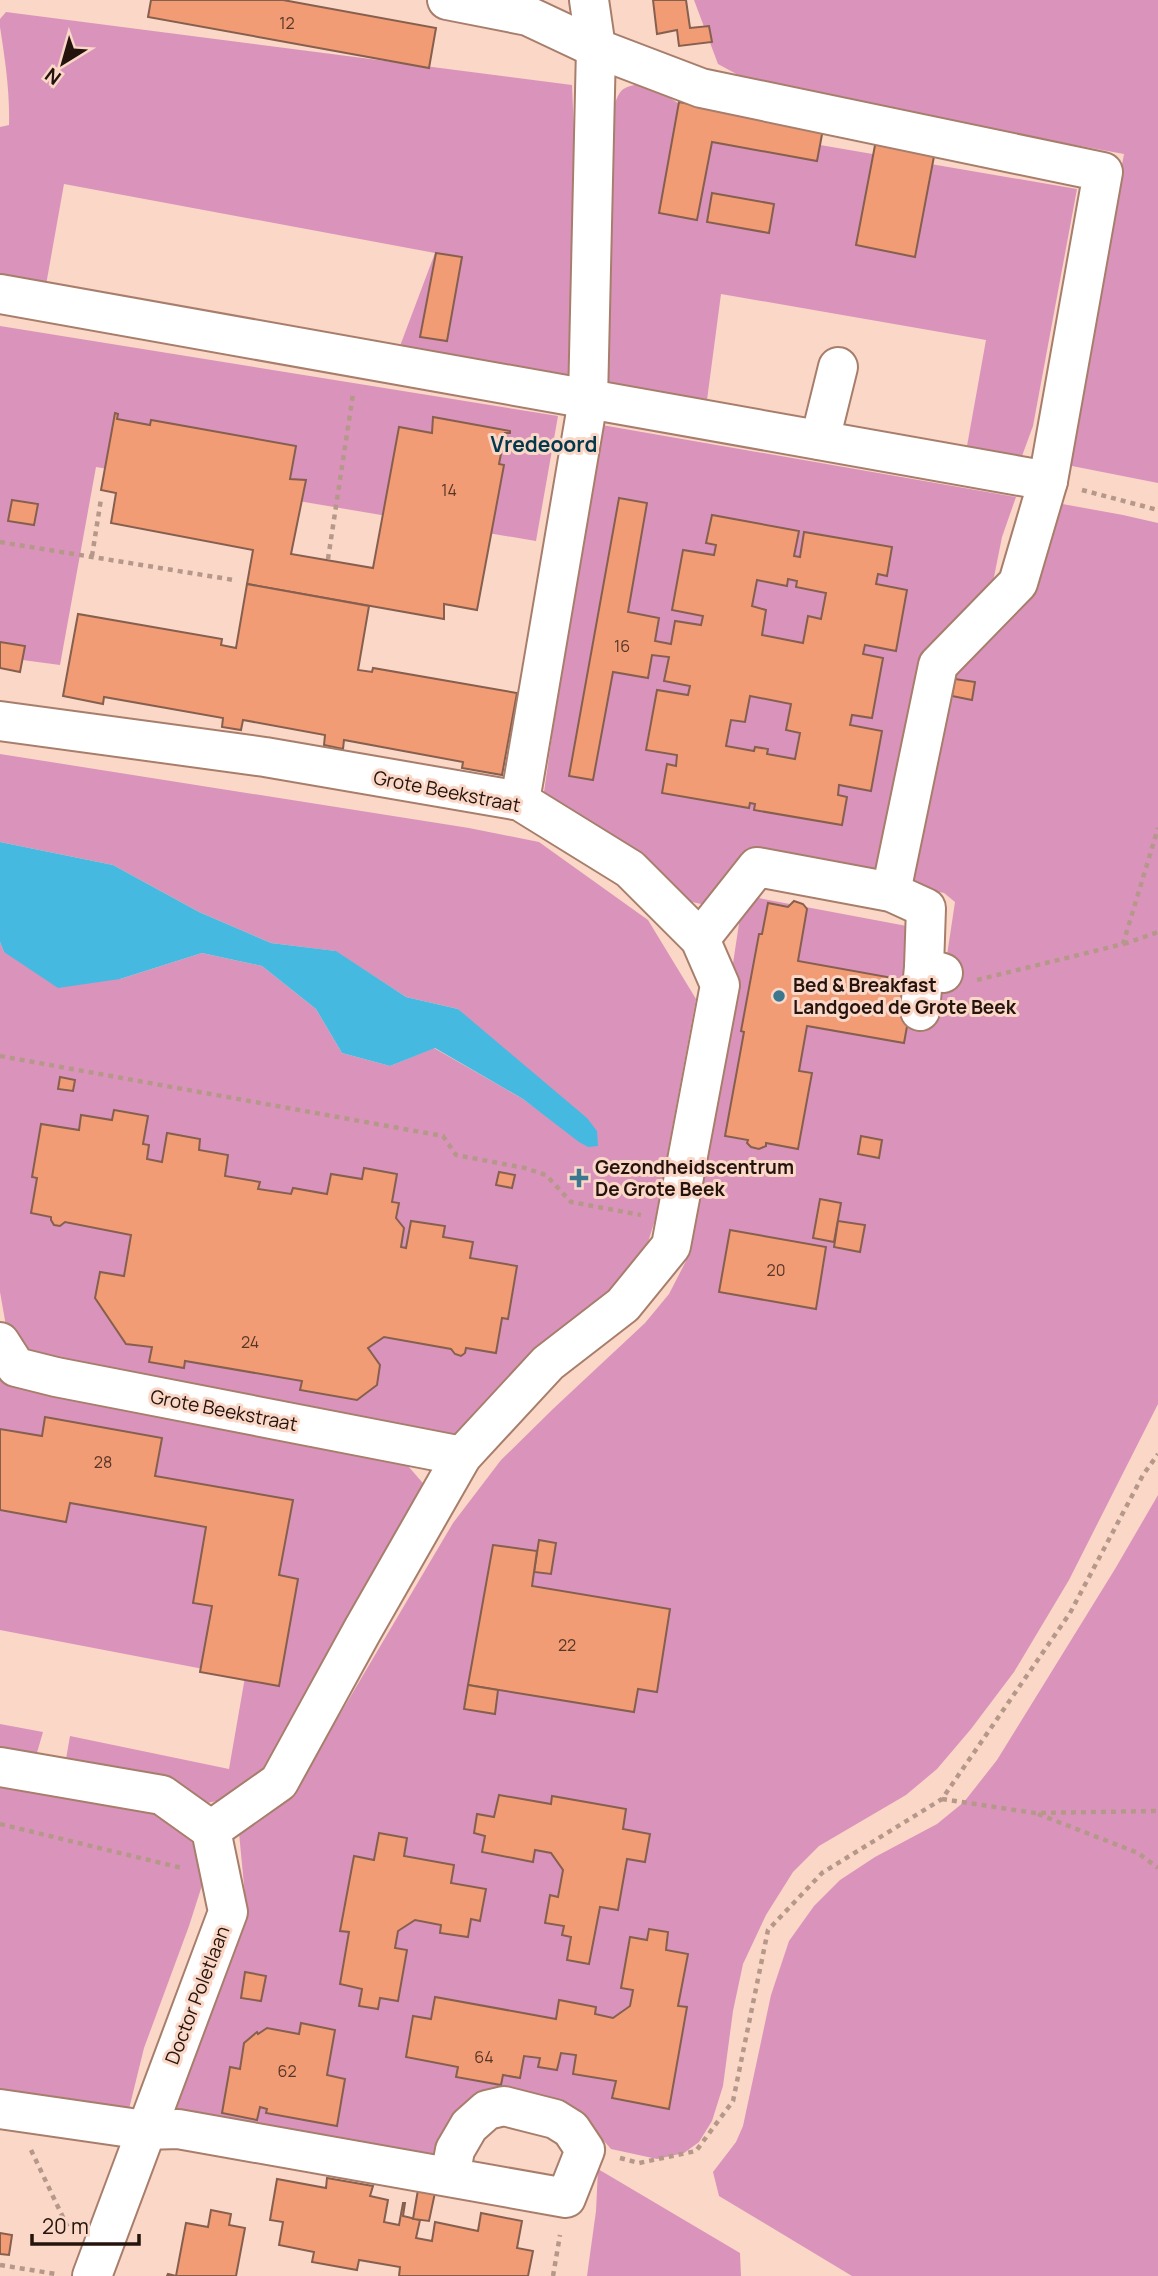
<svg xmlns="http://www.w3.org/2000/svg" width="1158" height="2276" viewBox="0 0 1158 2276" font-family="Manrope,sans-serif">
	<rect width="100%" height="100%" fill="#fbd7c7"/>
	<g fill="#da94bb">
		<polygon points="694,0 1158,0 1158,483 1072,466 1068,450 1124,154 787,92 740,76 718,64"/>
		<path d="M 6,12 L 572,85 L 578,227 L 569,376 L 400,346 L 435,253 L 64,184 L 46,285 L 0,277 L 0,127 L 9,125 C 10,92 5,59 0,27 L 0,19 Z"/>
		<path d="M 646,83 L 705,120 L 744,132 L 1077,189 L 1033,426 L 1022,456 L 967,446 L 986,340 L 721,294 L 707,400 L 608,383 L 613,110 C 620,86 623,87 646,83 Z"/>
		<polygon points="0,326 558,416 536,541 96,467 60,665 0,657"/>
		<polygon points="596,424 1016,497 1002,537 993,582 966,614 885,882 763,858 717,898 701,904 675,898 544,792"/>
		<polygon points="1057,503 1123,515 1158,523 1158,1404 1069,1580 1014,1672 971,1729 937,1769 906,1795 819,1846 793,1872 766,1915 743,1964 733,2011 723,2086 712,2121 699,2142 684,2153 657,2159 611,2149 596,2132 498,2092 434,2158 171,2112 246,1906 239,1833 297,1787 453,1523 501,1460 554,1408 645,1323 669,1294 686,1261 694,1222 740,917 748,896 912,927 897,1012 938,1015 955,902 944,893 911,886 947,681 991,625 1039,584"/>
		<polygon points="0,754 469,828 539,842 648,920 696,999 655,1220 643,1258 620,1289 465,1435 425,1431 24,1353 6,1326 0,1292 0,942 4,952 120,979 202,953 262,966 316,1009 342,1053 390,1066 434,1048 523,1099 588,1147 458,1009 406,997 335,951 271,943 199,912 113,865 0,842"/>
		<polygon points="0,1379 12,1385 402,1459 428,1489 273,1768 237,1797 202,1804 174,1786 66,1759 70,1736 229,1769 245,1677 0,1630"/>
		<polygon points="1158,1495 1158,2276 852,2276 719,2196 713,2172 736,2142 743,2126 771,1995 789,1941 814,1906 840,1880 875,1857 937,1824 964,1802 997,1760 1115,1569"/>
		<polygon points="0,1724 43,1732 36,1756 0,1750"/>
		<polygon points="0,1783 153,1809 191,1838 205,1876 189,1926 144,2048 128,2113 0,2091"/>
		<polygon points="598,2169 740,2253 741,2276 587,2276 596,2211"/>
	</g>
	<polygon fill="#46b9e1" points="0,842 113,865 199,912 271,943 336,951 406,997 458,1009 587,1118 597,1131 598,1146 588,1147 579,1142 523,1099 435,1048 390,1066 342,1053 316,1009 262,966 202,953 120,979 58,988 4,952 0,942"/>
	<g fill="#f29c75" stroke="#865f4e" stroke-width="2" fill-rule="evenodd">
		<polygon points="151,0 283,0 436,28 429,68 148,17"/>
		<polygon points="653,0 686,0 690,28 709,26 712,42 679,46 677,30 657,34"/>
		<polygon points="679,102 823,129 817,161 712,142 697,220 659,213"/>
		<polygon points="876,140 935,151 915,257 856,245"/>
		<polygon points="712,193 774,204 769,233 707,222"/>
		<polygon points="436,253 462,257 447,341 420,337"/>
		<polygon points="115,413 118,414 117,419 150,425 151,420 296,446 290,479 306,480 291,554 373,568 399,427 432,433 433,417 510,431 510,433 505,433 499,464 504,465 477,610 444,604 444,619 247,584 253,550 111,523 116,493 101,490"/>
		<path d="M 619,498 L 647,503 L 628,612 L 659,618 L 655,641 L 671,644 L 675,621 L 701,625 L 703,616 L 672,610 L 683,550 L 714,555 L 716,545 L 706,543 L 712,515 L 799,531 L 794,556 L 800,557 L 804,532 L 892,547 L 887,576 L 878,574 L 876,584 L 907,590 L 896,651 L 865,645 L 863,654 L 883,658 L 872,718 L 852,715 L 850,725 L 882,731 L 871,791 L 839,785 L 838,795 L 847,797 L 842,825 L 754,810 L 755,804 L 750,803 L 749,808 L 662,793 L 667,764 L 676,766 L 677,755 L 646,750 L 657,690 L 688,695 L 690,686 L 664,681 L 669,657 L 652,655 L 648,678 L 613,672 L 593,780 L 569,776 ZM 788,579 L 797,581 L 796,587 L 826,593 L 821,619 L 808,616 L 803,643 L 762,635 L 766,610 L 752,606 L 757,580 L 787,586 ZM 750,696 L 791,704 L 786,730 L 800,733 L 795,759 L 767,754 L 768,749 L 755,747 L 754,751 L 726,746 L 731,720 L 745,722 Z"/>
		<polygon points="12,500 38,504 34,525 8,521"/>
		<polygon points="247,584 369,606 358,670 372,672 373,668 517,693 502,775 462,768 463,762 344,740 343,749 324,745 325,735 243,720 241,730 222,727 223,718 104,697 103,704 63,696 78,614 222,639 221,645 236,648"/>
		<polygon points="0,642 25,646 20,672 0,668"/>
		<polygon points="955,679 975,682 972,700 952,696"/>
		<polygon points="794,901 803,904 807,909 798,961 915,982 904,1043 807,1026 799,1071 812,1073 798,1149 766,1143 766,1146 759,1149 751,1147 747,1143 748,1140 725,1136 744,1032 741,1031 759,934 762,934 768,903 788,907"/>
		<polygon points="60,1077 75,1080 73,1091 58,1089"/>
		<polygon points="114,1110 148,1116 143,1144 149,1145 147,1159 162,1162 167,1133 200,1139 199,1150 228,1155 225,1176 260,1182 258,1189 291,1194 293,1188 327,1194 331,1174 362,1179 364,1168 397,1174 392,1202 399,1203 396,1218 404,1228 401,1247 406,1248 411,1221 445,1226 443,1237 473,1242 470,1258 517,1266 508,1319 502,1318 496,1353 466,1348 465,1353 461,1356 455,1354 451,1349 384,1337 368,1348 380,1365 377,1385 357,1400 300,1390 302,1381 185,1361 184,1368 149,1362 152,1347 126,1344 95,1298 100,1272 124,1276 131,1235 65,1222 60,1226 54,1225 51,1220 51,1217 31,1213 37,1178 32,1177 41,1124 79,1130 81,1115 112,1120"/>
		<polygon points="861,1136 882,1140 879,1158 858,1154"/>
		<polygon points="499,1172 515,1175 512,1188 496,1185"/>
		<polygon points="820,1199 841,1203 834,1242 813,1238"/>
		<polygon points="838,1221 865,1225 860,1252 834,1247"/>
		<polygon points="730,1230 826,1247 816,1309 719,1292"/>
		<polygon points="45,1417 162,1438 155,1476 293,1500 279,1575 298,1579 279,1686 200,1672 212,1606 193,1603 206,1527 70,1503 66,1522 0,1510 0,1429 42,1436"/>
		<polygon points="539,1540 556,1543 551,1574 534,1572"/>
		<polygon points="493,1545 537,1551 532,1586 670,1609 657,1692 638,1689 634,1712 468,1685"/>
		<polygon points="468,1685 498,1690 495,1714 464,1709"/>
		<polygon points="499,1795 551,1804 552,1796 626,1809 623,1829 650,1834 645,1862 627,1859 618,1910 600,1907 589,1964 567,1960 571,1937 562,1935 564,1926 545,1923 550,1895 558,1897 563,1870 551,1853 535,1850 533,1862 482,1852 485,1836 474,1833 477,1814 494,1817"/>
		<polygon points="379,1833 407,1838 404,1856 454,1865 451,1883 486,1889 480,1921 471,1919 468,1937 440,1933 441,1925 415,1920 398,1931 395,1948 407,1950 398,2001 380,1998 378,2009 359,2006 362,1989 340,1984 349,1932 340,1931 354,1856 374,1860"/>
		<polygon points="649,1929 668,1932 666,1950 688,1954 678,2006 687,2007 669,2109 612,2098 616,2081 573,2074 576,2055 561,2053 557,2070 538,2067 540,2058 524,2056 520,2078 503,2075 501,2085 456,2077 458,2067 406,2057 413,2016 431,2019 435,1997 556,2019 559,2000 596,2007 595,2014 613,2018 630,2006 633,1990 621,1988 630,1937 647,1940"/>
		<polygon points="245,1972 266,1976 261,2001 241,1998"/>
		<polygon points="301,2023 335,2030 327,2075 345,2079 337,2126 266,2113 267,2109 260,2107 257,2120 222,2113 230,2067 240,2069 244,2043 257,2032 258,2034 267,2028 299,2034"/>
		<polygon points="327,2178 373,2186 370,2196 388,2200 384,2222 399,2225 403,2203 405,2203 403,2216 420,2220 416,2238 432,2241 435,2222 478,2231 481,2213 522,2221 517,2248 533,2251 528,2276 399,2276 400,2267 359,2260 357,2270 312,2262 314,2252 279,2245 283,2222 270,2220 277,2179 326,2188"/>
		<polygon points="419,2184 436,2188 429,2221 413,2219"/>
		<polygon points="211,2210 231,2214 229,2225 245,2228 236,2276 167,2276 168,2274 176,2276 186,2223 208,2227"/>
		<polygon points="0,2233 12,2235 9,2255 0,2254"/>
	</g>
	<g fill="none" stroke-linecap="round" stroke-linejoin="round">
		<g stroke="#a77e6b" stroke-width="42">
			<g id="minor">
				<polyline points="447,0 528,16 596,48 701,88 1103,172 1048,481 1018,583 938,665 891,892"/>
				<polyline points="0,294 1048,481"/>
				<polyline points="820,440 838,367"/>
				<polyline points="0,721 265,757 520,801 630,869 700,939 720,985 671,1246 623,1305 548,1363 462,1456 362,1631 279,1782 211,1830"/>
				<polyline points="520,801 588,400 596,48 589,0"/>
				<polyline points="700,939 757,867 891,892 926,908 924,967 943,973"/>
				<polyline points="920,1011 924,967"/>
				<polyline points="0,1342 16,1367 56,1377 462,1456"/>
				<polyline points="0,1767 162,1795 211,1830 228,1912 92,2276"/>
				<polyline points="0,2109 145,2130 178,2129 566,2198 585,2150 571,2129 555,2119 504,2106 487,2110 469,2126 455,2150 450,2177"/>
			</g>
		</g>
		<g stroke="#b6988b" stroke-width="4.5" stroke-dasharray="5 5" stroke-linecap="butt">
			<polyline points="1082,490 1158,510"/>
			<polyline points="0,542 234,580"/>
			<polyline points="92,556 101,499"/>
			<polyline points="328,559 353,394"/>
			<polyline points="1124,944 1158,932"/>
			<polyline points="977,980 1123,944 1158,828"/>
			<polyline points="0,1056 443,1136 456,1155 525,1168 546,1175 571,1202 641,1215"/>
			<polyline points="942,1799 1035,1813 1158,1811"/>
			<polyline points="1038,1814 1138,1853 1158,1868"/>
			<polyline points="0,1824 182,1868"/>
			<polyline points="31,2150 69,2230"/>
			<polyline points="620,2158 639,2163 696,2151 733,2101 768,1930 822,1873 942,1799 1070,1613 1143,1475 1158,1454"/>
			<polyline points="0,2265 56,2274"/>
			<polyline points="553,2276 560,2235"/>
		</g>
		<use href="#minor" stroke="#fff" stroke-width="38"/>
	</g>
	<g fill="#3b788f" stroke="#fbd7c7" stroke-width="2.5">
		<circle cx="779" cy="996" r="7"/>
		<path d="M575.5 1167.5h7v7h7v7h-7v7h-7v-7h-7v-7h7z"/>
	</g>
	<g text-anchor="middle" stroke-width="6" stroke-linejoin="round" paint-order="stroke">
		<g font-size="16" fill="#583627">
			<text x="287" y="29">12</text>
			<text x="449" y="496">14</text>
			<text x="622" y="652">16</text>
			<text x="776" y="1276">20</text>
			<text x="250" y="1348">24</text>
			<text x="103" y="1468">28</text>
			<text x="567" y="1651">22</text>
			<text x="484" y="2063">64</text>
			<text x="287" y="2077">62</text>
		</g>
		<g font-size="19" fill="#24140d" stroke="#fbd7c7">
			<text transform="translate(447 791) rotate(11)" y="7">Grote Beekstraat</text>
			<text transform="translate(224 1410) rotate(11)" y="7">Grote Beekstraat</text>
			<text transform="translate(197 1995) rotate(-69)" y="7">Doctor Poletlaan</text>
		</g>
		<g font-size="19" font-weight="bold" fill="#24140d" stroke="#fbd7c7" text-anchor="start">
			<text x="793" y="992">Bed &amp; Breakfast<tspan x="793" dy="22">Landgoed de Grote Beek</tspan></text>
			<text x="595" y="1174">Gezondheidscentrum<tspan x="595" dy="22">De Grote Beek</tspan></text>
		</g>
		<g font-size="21" font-weight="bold" fill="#02394a" stroke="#fbd7c7">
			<text x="544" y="452">Vredeoord</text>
		</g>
	</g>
	<g transform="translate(63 63) rotate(217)" stroke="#fbd7c7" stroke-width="5" paint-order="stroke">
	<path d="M0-5L12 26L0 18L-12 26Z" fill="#24140d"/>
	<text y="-10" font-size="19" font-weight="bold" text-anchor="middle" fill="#24140d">N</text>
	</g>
	<path d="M32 2234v10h107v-10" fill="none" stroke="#24140d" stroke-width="3.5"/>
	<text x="42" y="2234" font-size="21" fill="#24140d" stroke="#fbd7c7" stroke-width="5" paint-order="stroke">20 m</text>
</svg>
